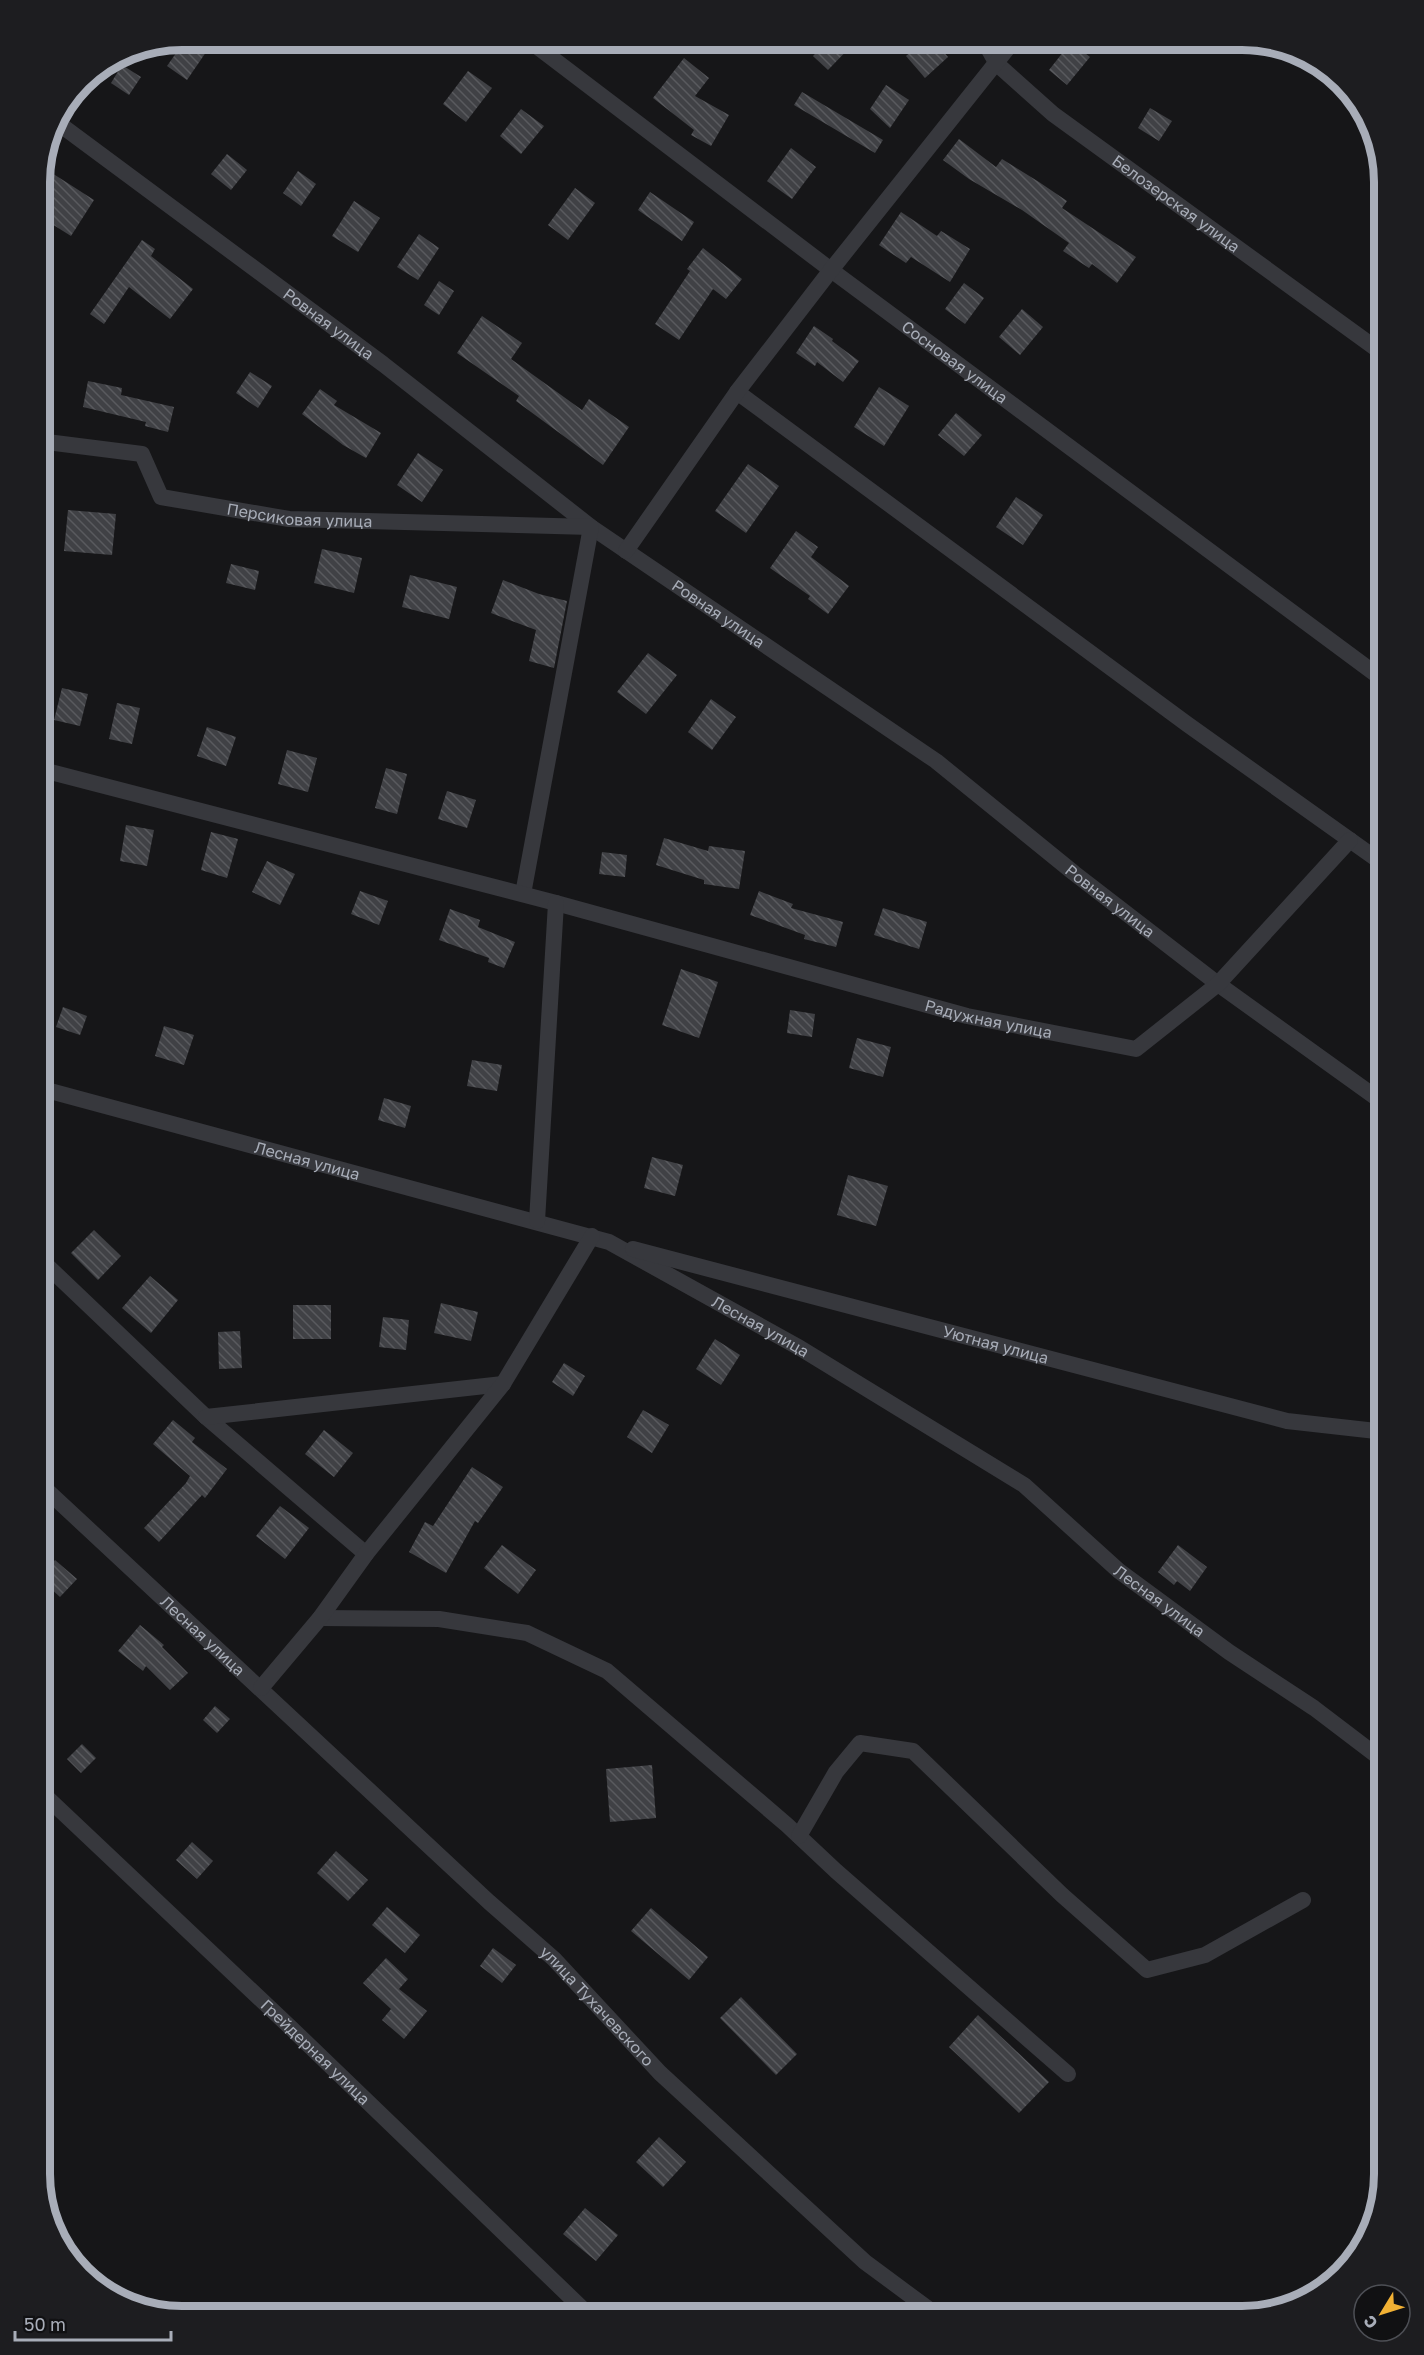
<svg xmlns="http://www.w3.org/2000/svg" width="1424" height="2355" viewBox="0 0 1424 2355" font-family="'Golos Text',sans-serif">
	<defs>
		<pattern id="building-back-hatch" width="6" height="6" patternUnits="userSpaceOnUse" patternTransform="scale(1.5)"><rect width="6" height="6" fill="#404145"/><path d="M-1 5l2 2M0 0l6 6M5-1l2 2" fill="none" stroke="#595a5e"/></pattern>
	</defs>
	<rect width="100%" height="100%" fill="#161618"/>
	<g fill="url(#building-back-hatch)">
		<polygon points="186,39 215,39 187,80 167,66"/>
		<polygon points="829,39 858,39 828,70 813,56"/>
		<polygon points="925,39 932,39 948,57 925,78 906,56"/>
		<polygon points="1071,42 1090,57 1067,85 1049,70"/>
		<polygon points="684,58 709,78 695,96 729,115 711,146 691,135 694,130 653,98"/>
		<polygon points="122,65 141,77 129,95 111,83"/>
		<polygon points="468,71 492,88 466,122 443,104"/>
		<polygon points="886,85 909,100 890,128 870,109"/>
		<polygon points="802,92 883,140 875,153 794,105"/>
		<polygon points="1150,108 1172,121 1159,141 1138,128"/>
		<polygon points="521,109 544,126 521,154 500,136"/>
		<polygon points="959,139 996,167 1002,159 1039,182 1067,201 1062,208 1136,257 1117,283 1092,264 1089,268 1063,251 1069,243 1022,210 969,179 943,160"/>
		<polygon points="791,148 816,167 792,199 767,181"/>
		<polygon points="227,154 247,170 231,190 211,174"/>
		<polygon points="41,166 94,200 71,236 39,216"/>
		<polygon points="298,171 316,184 301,206 283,193"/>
		<polygon points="575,188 595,203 568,240 548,225"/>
		<polygon points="650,192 694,222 682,241 638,210"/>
		<polygon points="354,201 380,218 358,252 332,236"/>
		<polygon points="901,212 937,236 941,231 970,249 950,282 911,257 906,263 879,245"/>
		<polygon points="419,234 439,248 418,280 397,267"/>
		<polygon points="142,240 155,249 151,256 193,289 170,319 129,287 104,324 90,314"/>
		<polygon points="703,248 742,279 726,299 713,289 679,340 655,324 690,271 687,269"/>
		<polygon points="439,281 454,291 439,315 424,305"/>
		<polygon points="964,283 984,298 965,324 945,309"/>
		<polygon points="1022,309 1043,327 1020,355 999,337"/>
		<polygon points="482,316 522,343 511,359 582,410 589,399 629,427 603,465 516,401 519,396 457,353"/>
		<polygon points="814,326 833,339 832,341 859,361 843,382 817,362 815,366 796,353"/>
		<polygon points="250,372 272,386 258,408 236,393"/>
		<polygon points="88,381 122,388 121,395 174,407 168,432 145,426 146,422 83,407"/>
		<polygon points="879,387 909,406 884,446 854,427"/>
		<polygon points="320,389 337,401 334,405 381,433 366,458 343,445 302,414"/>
		<polygon points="956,413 982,435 964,456 938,435"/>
		<polygon points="418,453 443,470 422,502 397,485"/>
		<polygon points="748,464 779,486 746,533 715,511"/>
		<polygon points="1016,497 1043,515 1023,545 996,527"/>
		<polygon points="68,510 116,514 112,555 64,551"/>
		<polygon points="796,531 818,547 811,557 849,586 828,614 808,599 810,596 770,568"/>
		<polygon points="322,549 362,558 354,593 314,583"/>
		<polygon points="231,564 259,571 255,590 226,583"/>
		<polygon points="410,575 457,587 449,619 402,607"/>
		<polygon points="503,580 539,594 567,601 554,668 529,661 536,630 491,613"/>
		<polygon points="648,653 677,675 646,714 617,692"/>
		<polygon points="62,688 88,694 80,726 54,720"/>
		<polygon points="711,699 736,717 712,750 688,732"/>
		<polygon points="117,703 140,708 132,744 109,739"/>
		<polygon points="207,727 236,737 226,766 197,756"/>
		<polygon points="287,750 317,758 308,792 278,784"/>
		<polygon points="386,768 407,774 397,814 375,808"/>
		<polygon points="447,791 476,800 467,828 438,819"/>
		<polygon points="126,825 154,830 147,866 120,861"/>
		<polygon points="211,832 238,839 227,878 201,870"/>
		<polygon points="664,838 708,851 709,846 745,851 739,889 704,884 704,880 656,865"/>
		<polygon points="602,852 627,855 625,877 599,874"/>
		<polygon points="267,861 295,874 280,905 252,892"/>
		<polygon points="360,891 388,901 379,925 351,914"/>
		<polygon points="759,891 793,904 791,908 843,922 836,947 804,939 805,935 750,915"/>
		<polygon points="883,908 927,922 919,949 874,935"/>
		<polygon points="450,909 480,920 478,927 515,942 504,968 488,962 489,958 439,940"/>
		<polygon points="681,969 718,982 699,1038 662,1025"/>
		<polygon points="63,1007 87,1016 80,1035 56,1027"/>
		<polygon points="790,1010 815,1014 812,1037 787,1033"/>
		<polygon points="164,1026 194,1035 184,1065 155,1056"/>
		<polygon points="857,1038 891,1047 883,1077 849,1068"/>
		<polygon points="472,1060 502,1065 497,1091 467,1086"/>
		<polygon points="384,1098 411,1106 405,1128 378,1120"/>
		<polygon points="652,1157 683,1165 675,1196 644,1188"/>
		<polygon points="848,1175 888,1186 876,1226 837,1215"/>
		<polygon points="94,1230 121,1256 98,1280 71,1253"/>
		<polygon points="150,1276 178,1300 151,1333 122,1308"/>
		<polygon points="441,1303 478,1312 471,1341 434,1333"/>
		<rect x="293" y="1305" width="38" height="34"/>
		<polygon points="383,1317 409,1320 406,1350 379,1347"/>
		<polygon points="240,1331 242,1368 219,1369 218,1332"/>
		<polygon points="715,1339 740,1355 721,1385 696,1369"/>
		<polygon points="564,1363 585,1376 573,1396 552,1382"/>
		<polygon points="643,1410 669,1425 652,1453 627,1437"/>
		<polygon points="173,1420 195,1438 192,1442 227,1469 205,1498 202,1495 159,1542 144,1528 186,1483 190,1476 153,1444"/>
		<polygon points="324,1430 353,1453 334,1477 305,1454"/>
		<polygon points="472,1467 503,1487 478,1523 475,1521 446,1573 409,1552 425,1522 433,1526"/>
		<polygon points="280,1506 309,1528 285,1559 256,1536"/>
		<polygon points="502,1545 536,1570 518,1594 484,1568"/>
		<polygon points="1178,1545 1207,1567 1190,1591 1177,1581 1174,1585 1158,1572"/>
		<polygon points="55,1560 77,1579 60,1597 39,1578"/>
		<polygon points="140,1625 164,1645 162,1647 188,1673 170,1690 146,1666 143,1671 118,1651"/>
		<polygon points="215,1706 230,1719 217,1733 203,1720"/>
		<polygon points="82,1744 96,1758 81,1773 67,1759"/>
		<polygon points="652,1765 656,1818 610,1822 606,1769"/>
		<polygon points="192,1842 213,1861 197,1879 176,1860"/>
		<polygon points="336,1851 368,1880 348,1901 317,1873"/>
		<polygon points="387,1907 420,1935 405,1953 372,1925"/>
		<polygon points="651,1908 708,1957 689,1980 631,1931"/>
		<polygon points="493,1948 516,1965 502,1983 480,1966"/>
		<polygon points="386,1958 408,1979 399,1989 427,2011 404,2039 382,2020 391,2009 363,1983"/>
		<polygon points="741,1997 797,2054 776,2075 720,2018"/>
		<polygon points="978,2015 1049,2082 1019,2113 949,2047"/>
		<polygon points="659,2137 686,2162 663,2187 636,2162"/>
		<polygon points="585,2208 618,2235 596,2261 563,2234"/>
	</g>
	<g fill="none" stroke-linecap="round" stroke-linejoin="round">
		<g stroke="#37383d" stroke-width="16">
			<path id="s1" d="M 527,39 L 831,270 L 1385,681"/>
			<path id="s2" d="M 983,39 L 997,64 L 1053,114 L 1385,355"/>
			<path id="s3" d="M 54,120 L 383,364 L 591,527 L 936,761 L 1074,873 L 1218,984 L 1385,1104"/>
			<polyline points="737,392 1187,724 1385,865"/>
			<path id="s4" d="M 39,441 L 142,454 L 161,497 L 289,519 L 591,527 L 523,894"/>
			<polyline points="626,551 737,392 831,270 1015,39"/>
			<path id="s5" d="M 39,769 L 556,903 L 967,1016 L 1136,1049 L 1218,984 L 1350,840"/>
			<path id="s6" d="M 39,1088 L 609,1242 L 800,1348 L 1024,1485 L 1119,1571 L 1229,1652 L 1314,1708 L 1385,1762"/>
			<polyline points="537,1221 556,903"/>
			<path id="s7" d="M 633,1249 L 1287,1421 L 1385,1432"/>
			<polyline points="39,1258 206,1417 366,1554"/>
			<polyline points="206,1417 503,1384"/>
			<path id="s8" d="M 39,1483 L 489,1902 L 554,1959 L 660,2073 L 865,2262 L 938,2316"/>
			<polyline points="320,1618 439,1619 527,1633 607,1671 787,1825 836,1871 1068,2074"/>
			<polyline points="261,1688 320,1618 366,1554 503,1384 592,1236"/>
			<path id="s9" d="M 39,1790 L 290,2027 L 590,2316"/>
			<polyline points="799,1836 836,1772 860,1743 913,1751 1062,1895 1147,1970 1205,1955 1303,1900"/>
		</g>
	</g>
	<g text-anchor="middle" stroke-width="4.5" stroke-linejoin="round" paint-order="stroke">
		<g font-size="16" fill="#a8adb8" stroke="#111113">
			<text dy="6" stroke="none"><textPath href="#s2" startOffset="256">Белозерская улица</textPath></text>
			<text dy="6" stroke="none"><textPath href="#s3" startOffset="342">Ровная улица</textPath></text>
			<text dy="6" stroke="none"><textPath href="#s1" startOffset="536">Сосновая улица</textPath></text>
			<text dy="6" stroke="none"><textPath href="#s4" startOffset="291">Персиковая улица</textPath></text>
			<text dy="6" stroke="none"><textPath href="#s3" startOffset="828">Ровная улица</textPath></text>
			<text dy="6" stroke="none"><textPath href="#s3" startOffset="1314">Ровная улица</textPath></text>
			<text dy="6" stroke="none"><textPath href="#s5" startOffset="982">Радужная улица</textPath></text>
			<text dy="6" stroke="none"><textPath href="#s6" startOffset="278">Лесная улица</textPath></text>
			<text dy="6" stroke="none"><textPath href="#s6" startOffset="764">Лесная улица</textPath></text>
			<text dy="6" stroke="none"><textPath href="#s7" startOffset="375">Уютная улица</textPath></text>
			<text dy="6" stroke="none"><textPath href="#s6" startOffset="1250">Лесная улица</textPath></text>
			<text dy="6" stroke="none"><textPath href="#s8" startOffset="224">Лесная улица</textPath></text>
			<text dy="6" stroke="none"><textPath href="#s8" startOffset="765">улица Тухачевского</textPath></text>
			<text dy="6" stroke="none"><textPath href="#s9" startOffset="381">Грейдерная улица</textPath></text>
		</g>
	</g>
	<path d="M0 0H1424V2355H0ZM182 50H1242A132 132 0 0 1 1374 182V2174A132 132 0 0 1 1242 2306H182A132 132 0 0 1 50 2174V182A132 132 0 0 1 182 50Z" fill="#1d1d20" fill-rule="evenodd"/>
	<path fill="none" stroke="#a8adb8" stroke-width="8" d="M182 50H1242A132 132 0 0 1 1374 182V2174A132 132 0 0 1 1242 2306H182A132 132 0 0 1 50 2174V182A132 132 0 0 1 182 50Z"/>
	<g transform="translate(1382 2313) rotate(232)"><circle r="28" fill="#111113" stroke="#4d4f55" stroke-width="1.5"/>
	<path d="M0-4.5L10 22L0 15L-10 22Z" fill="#f2b134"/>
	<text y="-9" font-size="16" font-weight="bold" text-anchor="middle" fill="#a8adb8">С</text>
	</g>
	<path d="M15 2331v9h156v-9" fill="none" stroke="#a8adb8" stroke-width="3"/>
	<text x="24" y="2331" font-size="18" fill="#a8adb8" stroke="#111113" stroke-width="4.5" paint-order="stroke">50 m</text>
</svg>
